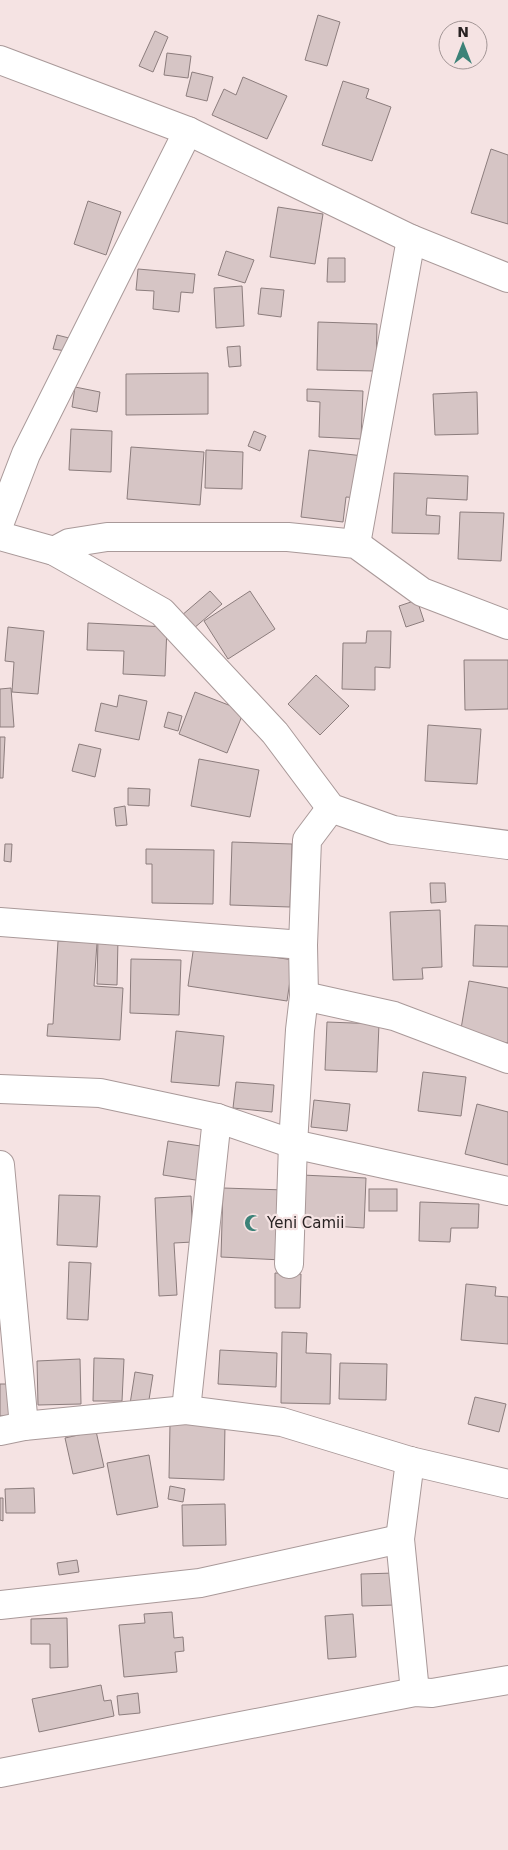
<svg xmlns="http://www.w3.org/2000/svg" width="508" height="1850" viewBox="0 0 508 1850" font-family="'DejaVu Sans',sans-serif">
	<rect width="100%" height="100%" fill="#f5e3e3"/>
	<g fill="#d6c5c5" stroke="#8c7d7d">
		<polygon points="318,15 340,22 327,66 305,60"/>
		<polygon points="155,31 168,37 153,72 139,66"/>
		<polygon points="167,53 191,56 188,78 164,75"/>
		<polygon points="192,72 213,77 207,101 186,96"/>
		<polygon points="243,77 287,96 267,139 212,115 224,89 236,95"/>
		<polygon points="343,81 369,89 366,98 391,107 372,161 322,145"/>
		<polygon points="491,149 508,155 508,224 471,213"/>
		<polygon points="88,201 121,212 106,255 74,244"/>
		<polygon points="278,207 323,214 315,264 270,257"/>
		<polygon points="226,251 254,260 245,283 218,275"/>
		<polygon points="328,258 345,258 345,282 327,282"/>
		<polygon points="138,269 195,274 193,293 181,292 179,312 153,309 154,291 136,290"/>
		<polygon points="242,286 244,326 216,328 214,288"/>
		<polygon points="261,288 284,290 281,317 258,314"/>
		<polygon points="318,322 377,324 376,371 317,370"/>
		<polygon points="57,335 69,338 66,351 53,349"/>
		<polygon points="240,346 241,366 229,367 227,347"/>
		<polygon points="208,373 208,414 126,415 126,374"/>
		<polygon points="75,387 100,392 97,412 72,407"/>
		<polygon points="307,389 363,391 361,439 319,437 320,402 307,401"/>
		<polygon points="477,392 478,434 435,435 433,394"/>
		<polygon points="71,429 112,431 111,472 69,470"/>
		<polygon points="254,431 266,436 260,451 248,446"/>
		<polygon points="131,447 204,452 200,505 127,499"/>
		<polygon points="206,450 243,452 242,489 205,488"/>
		<polygon points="309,450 364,456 359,498 346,497 343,522 301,517"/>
		<polygon points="394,473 468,476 467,500 427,498 426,515 440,516 439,534 392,533"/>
		<polygon points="460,512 504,513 501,561 458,559"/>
		<polygon points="210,591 222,604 193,629 181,616"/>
		<polygon points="250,591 275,629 228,659 204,621"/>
		<polygon points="417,600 424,621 406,627 399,606"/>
		<polygon points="88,623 167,627 165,676 123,674 124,651 87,650"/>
		<polygon points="8,627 44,631 38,694 12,692 14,662 5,661"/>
		<polygon points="367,631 391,631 390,668 375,667 375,690 342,689 343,643 366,643"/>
		<polygon points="464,660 508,660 508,709 465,710"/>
		<polygon points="316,675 349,706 320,735 288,704"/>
		<polygon points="11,688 14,727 0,727 0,689"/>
		<polygon points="195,692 244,711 227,753 179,734"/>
		<polygon points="119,695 147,701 139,740 95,731 101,703 117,707"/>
		<polygon points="168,712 182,716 178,731 164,727"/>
		<polygon points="428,725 481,729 477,784 425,781"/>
		<polygon points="0,737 5,737 3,778 0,778"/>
		<polygon points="79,744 101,749 95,777 72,771"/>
		<polygon points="199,759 259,770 250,817 191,806"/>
		<polygon points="128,788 150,789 149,806 128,805"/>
		<polygon points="125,806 127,825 116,826 114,808"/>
		<polygon points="232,842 292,844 290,907 230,905"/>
		<polygon points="5,844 12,844 11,862 4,861"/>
		<polygon points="146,849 214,850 213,904 152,903 152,864 146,864"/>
		<polygon points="430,883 445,883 446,902 431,903"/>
		<polygon points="440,910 442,967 422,968 423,979 393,980 390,912"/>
		<polygon points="475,925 508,926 508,967 473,966"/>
		<polygon points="98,938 118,939 117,985 97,984"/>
		<polygon points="58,941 97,943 94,986 123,988 120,1040 47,1036 48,1024 53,1024"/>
		<polygon points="194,945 293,960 287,1001 188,986"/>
		<polygon points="131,959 181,960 179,1015 130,1013"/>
		<polygon points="469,981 508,988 508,1043 460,1035"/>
		<polygon points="327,1022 379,1024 377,1072 325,1070"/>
		<polygon points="176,1031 224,1036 219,1086 171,1082"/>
		<polygon points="423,1072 466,1077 461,1116 418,1111"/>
		<polygon points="236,1082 274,1085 272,1112 233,1108"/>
		<polygon points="314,1100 350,1104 347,1131 311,1127"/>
		<polygon points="477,1104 508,1112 508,1165 465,1154"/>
		<polygon points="168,1141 207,1147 202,1181 163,1175"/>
		<polygon points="302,1175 366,1178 364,1228 300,1224"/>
		<polygon points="223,1188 285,1190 282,1260 221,1257"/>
		<rect x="369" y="1189" width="28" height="22"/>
		<polygon points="59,1195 100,1196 97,1247 57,1245"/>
		<polygon points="191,1196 193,1242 174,1243 177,1295 159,1296 155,1198"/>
		<polygon points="420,1202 479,1204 478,1228 451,1228 450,1242 419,1241"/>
		<polygon points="69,1262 91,1263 88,1320 67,1319"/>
		<polygon points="275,1273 301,1274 300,1308 275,1308"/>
		<polygon points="466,1284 496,1287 495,1296 508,1297 508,1344 461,1340"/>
		<polygon points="282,1332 307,1333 306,1353 331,1354 330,1404 281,1403"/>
		<polygon points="220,1350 277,1353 276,1387 218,1384"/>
		<polygon points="94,1358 124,1359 122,1401 93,1401"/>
		<polygon points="80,1359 81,1404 38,1405 37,1361"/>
		<polygon points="340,1363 387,1364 386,1400 339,1399"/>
		<polygon points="135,1372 153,1375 148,1406 130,1404"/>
		<polygon points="0,1384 15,1384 16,1415 0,1416"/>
		<polygon points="475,1397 506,1404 499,1432 468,1424"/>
		<polygon points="170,1424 225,1425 224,1480 169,1478"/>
		<polygon points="96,1431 104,1467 73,1474 65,1438"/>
		<polygon points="149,1455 158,1507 117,1515 107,1463"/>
		<polygon points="170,1486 185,1489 183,1502 168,1499"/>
		<polygon points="34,1488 35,1513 6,1513 5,1489"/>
		<polygon points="0,1498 3,1498 3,1521 0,1520"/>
		<polygon points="225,1504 226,1545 183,1546 182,1505"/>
		<polygon points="77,1560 79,1572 59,1575 57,1563"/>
		<polygon points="394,1573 395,1605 362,1606 361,1574"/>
		<polygon points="172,1612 174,1638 183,1637 184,1651 175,1652 177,1672 124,1677 119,1625 145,1623 144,1614"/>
		<polygon points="353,1614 356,1657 328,1659 325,1616"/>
		<polygon points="67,1618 68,1667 50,1668 50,1644 31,1644 31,1619"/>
		<polygon points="101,1685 104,1701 111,1700 114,1716 39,1732 32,1699"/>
		<polygon points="138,1693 140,1713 119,1715 117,1696"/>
	</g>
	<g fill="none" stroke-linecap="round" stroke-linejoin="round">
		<g stroke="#a99999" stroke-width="30">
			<g id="minor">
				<polyline points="0,60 188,131 411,239 508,278"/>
				<polyline points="0,522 26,454 188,131"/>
				<polyline points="0,536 54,551 162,612 275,733 331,808 393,830 508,845"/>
				<polyline points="356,544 411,239"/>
				<polyline points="54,551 69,543 107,537 288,537 356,544 422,592 508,625"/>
				<polyline points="0,922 303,945"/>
				<polyline points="304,996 394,1016 508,1059"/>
				<polyline points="0,1089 100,1093 217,1118 293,1144 508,1191"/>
				<polyline points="0,1165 24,1426"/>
				<polyline points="289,1264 293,1144 300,1030 304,996 303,945 307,840 331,808"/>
				<polyline points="186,1410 217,1118"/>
				<polyline points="0,1431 24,1426 186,1410 282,1422 410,1461 508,1484"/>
				<polyline points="410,1461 400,1539 415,1692"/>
				<polyline points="0,1605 200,1583 400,1539"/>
				<polyline points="0,1773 415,1692 432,1693 508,1680"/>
			</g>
		</g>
		<use href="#minor" stroke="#fff" stroke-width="28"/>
	</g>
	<defs>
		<g id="mosque-bare" transform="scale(1.35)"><path d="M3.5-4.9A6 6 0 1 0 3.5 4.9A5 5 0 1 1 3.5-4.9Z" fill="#3c8278" stroke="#f5e3e3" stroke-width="2.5" paint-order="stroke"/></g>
	</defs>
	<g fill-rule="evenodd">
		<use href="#mosque-bare" x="253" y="1223"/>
	</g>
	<g text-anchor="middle" stroke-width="4.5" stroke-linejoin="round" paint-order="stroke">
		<g font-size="15" fill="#282222" stroke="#f5e3e3" text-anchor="start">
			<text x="267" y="1228">Yeni Camii</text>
		</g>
	</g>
	<g transform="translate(463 45)"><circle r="24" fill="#f5e3e3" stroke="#a39696"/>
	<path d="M0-4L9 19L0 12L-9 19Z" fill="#3c8278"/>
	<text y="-8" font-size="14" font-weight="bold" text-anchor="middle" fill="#282222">N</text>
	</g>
</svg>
